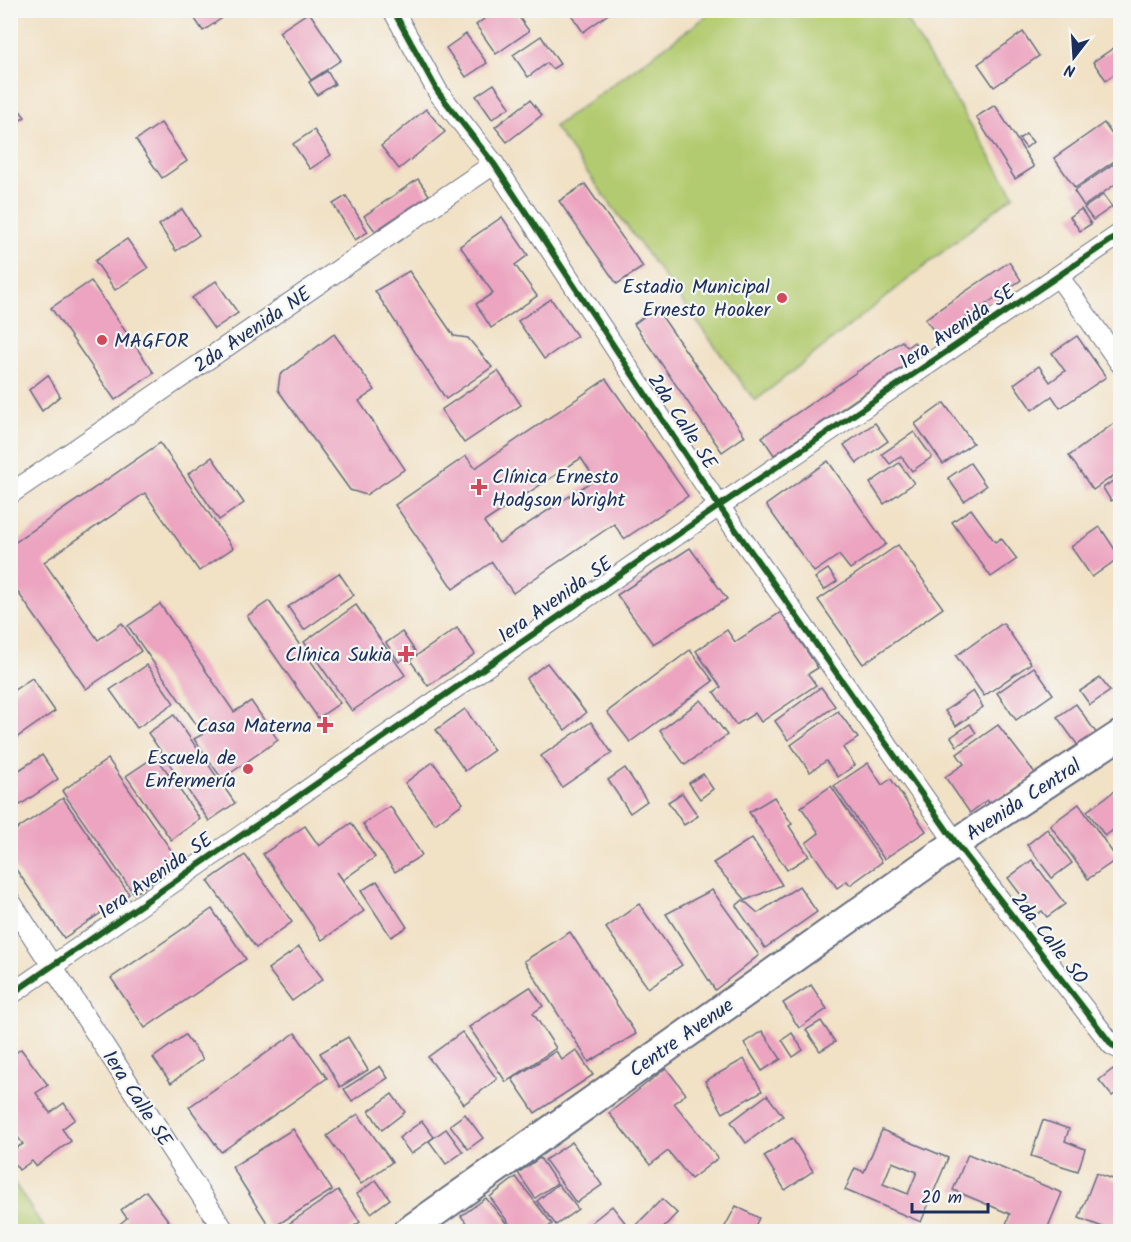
<svg xmlns="http://www.w3.org/2000/svg" width="1131" height="1242" viewBox="0 0 1131 1242" font-family="Kalam,sans-serif">
	<rect width="100%" height="100%" fill="#f6f6f2"/>
	<filter id="ink" filterUnits="userSpaceOnUse"><feTurbulence type="fractalNoise" baseFrequency=".0167" numOctaves="2"/><feDisplacementMap in="SourceGraphic" scale="12" xChannelSelector="R" yChannelSelector="G"/><feConvolveMatrix kernelMatrix="1 2 1 2 8 2 1 2 1" color-interpolation-filters="sRGB"/></filter>
	<filter id="wash" filterUnits="userSpaceOnUse"><feTurbulence type="fractalNoise" baseFrequency=".008" numOctaves="4" result="noise"/><feDisplacementMap in="SourceGraphic" scale="24" xChannelSelector="R" yChannelSelector="G"/><feGaussianBlur stdDeviation="1.35" result="paint"/><feColorMatrix in="noise" values="0 0 0 0 0 0 0 0 0 0 0 0 0 0 0 0 0 1.4 0 .05"/><feComposite in="paint" operator="in"/></filter>
	<g filter="url(#wash)">
		<rect width="100%" height="100%" fill="#f1e1c5"/>
		<g fill="#b3cb70" stroke="#677d67" stroke-width="1.5">
			<polygon points="714,11 901,11 1014,195 755,401 554,127"/>
			<polygon points="10,1178 11,1178 46,1231 11,1231"/>
		</g>
		<g id="blocks">
			<g fill="#eca4c0" fill-rule="evenodd">
				<polygon points="189,10 234,10 203,31"/>
				<polygon points="496,10 514,10 529,31 496,54 476,25"/>
				<polygon points="568,10 614,10 583,32"/>
				<polygon points="309,12 341,60 311,80 279,32"/>
				<polygon points="1023,32 1039,56 994,87 978,64"/>
				<polygon points="466,34 487,63 466,77 446,48"/>
				<polygon points="541,36 560,64 552,69 547,63 528,77 513,55"/>
				<polygon points="1115,47 1120,54 1120,70 1106,80 1093,62"/>
				<polygon points="327,71 335,84 317,95 309,82"/>
				<polygon points="494,84 510,107 492,119 476,96"/>
				<polygon points="10,98 25,117 10,127"/>
				<polygon points="530,100 542,115 507,142 495,127"/>
				<polygon points="995,105 1034,167 1015,179 976,117"/>
				<polygon points="426,109 445,132 399,169 381,146"/>
				<polygon points="161,123 187,161 162,178 136,140"/>
				<polygon points="1104,123 1120,146 1120,157 1075,188 1054,158"/>
				<polygon points="314,130 331,155 310,169 293,144"/>
				<polygon points="1026,134 1033,142 1026,148 1019,139"/>
				<polygon points="1113,164 1120,176 1120,181 1084,206 1074,191"/>
				<polygon points="418,179 429,195 375,231 364,216"/>
				<polygon points="585,184 643,267 617,284 559,201"/>
				<polygon points="1103,195 1112,207 1093,220 1084,208"/>
				<polygon points="346,196 368,232 355,240 333,204"/>
				<polygon points="182,209 199,235 176,251 159,225"/>
				<polygon points="1081,209 1091,224 1080,231 1070,217"/>
				<polygon points="502,217 528,255 515,265 537,296 491,328 476,304 493,293 460,246"/>
				<polygon points="127,239 148,268 115,290 95,261"/>
				<polygon points="1009,262 1021,280 938,337 925,319"/>
				<polygon points="409,271 454,336 468,338 492,367 446,399 375,291"/>
				<polygon points="91,281 154,373 115,400 51,308"/>
				<polygon points="216,281 238,313 214,329 192,298"/>
				<polygon points="551,299 577,336 544,359 518,321"/>
				<polygon points="656,308 745,436 722,452 634,324"/>
				<polygon points="334,334 375,390 359,401 405,469 366,495 350,490 278,390 280,375"/>
				<polygon points="1077,336 1106,377 1060,408 1052,396 1032,410 1014,384 1039,366 1050,382 1065,371 1052,353"/>
				<polygon points="902,341 907,347 914,342 922,354 774,455 762,437"/>
				<polygon points="498,371 521,405 464,443 441,410"/>
				<polygon points="48,375 60,396 42,411 29,390"/>
				<path d="M 606,379 L 688,496 L 624,539 L 614,524 L 513,593 L 492,562 L 453,589 L 395,505 L 466,456 L 475,468 ZM 581,458 L 595,479 L 499,543 L 484,522 Z"/>
				<polygon points="944,403 973,443 943,464 915,424"/>
				<polygon points="1120,419 1120,471 1093,490 1069,456"/>
				<polygon points="875,423 888,441 857,463 844,445"/>
				<polygon points="914,432 932,457 912,471 901,456 890,464 882,454"/>
				<polygon points="160,443 233,548 199,571 145,493 44,562 98,640 122,623 141,651 86,689 10,581 10,546"/>
				<polygon points="212,457 244,503 219,520 188,474"/>
				<polygon points="828,461 886,544 850,569 839,555 814,572 766,505"/>
				<polygon points="899,463 914,483 884,504 870,483"/>
				<polygon points="970,463 986,486 964,501 948,478"/>
				<polygon points="1120,476 1120,494 1111,501 1103,488"/>
				<polygon points="971,509 995,542 1001,538 1017,559 991,577 952,522"/>
				<polygon points="1100,527 1120,557 1092,577 1071,547"/>
				<polygon points="898,545 943,608 863,664 818,600"/>
				<polygon points="690,548 727,599 653,644 617,595"/>
				<polygon points="828,569 837,581 824,590 815,578"/>
				<polygon points="339,573 354,595 304,630 288,607"/>
				<polygon points="269,601 340,703 318,718 247,616"/>
				<polygon points="160,604 234,712 251,701 278,740 222,779 194,739 203,734 128,626"/>
				<polygon points="356,605 405,675 352,711 304,642"/>
				<polygon points="781,612 818,668 808,674 816,685 761,722 755,713 736,725 714,692 721,687 696,651 727,630 735,642"/>
				<polygon points="1003,623 1031,663 984,696 956,656"/>
				<polygon points="457,628 475,654 428,686 410,660"/>
				<polygon points="402,632 415,651 399,662 386,643"/>
				<polygon points="690,650 713,681 630,742 607,712"/>
				<polygon points="547,663 586,713 565,730 526,679"/>
				<polygon points="147,665 174,703 137,728 110,690"/>
				<polygon points="1034,667 1053,694 1016,720 997,693"/>
				<polygon points="32,678 55,711 10,742 10,693"/>
				<polygon points="1100,678 1110,691 1090,705 1080,691"/>
				<polygon points="821,687 835,706 788,740 775,721"/>
				<polygon points="973,691 983,707 956,726 945,711"/>
				<polygon points="701,700 727,735 685,765 660,731"/>
				<polygon points="1076,704 1097,734 1079,747 1057,717"/>
				<polygon points="465,709 494,750 465,771 436,730"/>
				<polygon points="838,711 858,738 843,748 855,765 838,777 826,761 810,772 791,745"/>
				<polygon points="174,715 235,803 209,821 148,733"/>
				<polygon points="591,722 612,753 562,787 541,756"/>
				<polygon points="970,724 976,733 957,746 951,737"/>
				<polygon points="998,725 1035,773 990,804 987,800 970,813 945,777 964,764 957,754"/>
				<polygon points="42,755 58,779 20,805 10,791 10,776"/>
				<polygon points="156,756 200,819 171,840 126,776"/>
				<polygon points="108,759 180,863 134,894 62,791"/>
				<polygon points="433,762 463,803 435,824 405,783"/>
				<polygon points="868,763 882,785 891,779 926,831 884,859 834,786"/>
				<polygon points="625,768 647,801 630,813 608,780"/>
				<polygon points="703,774 713,789 700,799 689,783"/>
				<polygon points="831,786 882,862 850,885 847,881 837,888 806,843 819,833 801,807"/>
				<polygon points="1116,790 1120,797 1120,825 1105,836 1087,811"/>
				<polygon points="682,793 698,816 684,825 668,802"/>
				<polygon points="774,797 792,824 789,826 809,856 787,870 749,812"/>
				<polygon points="63,798 129,894 64,938 10,861 10,834"/>
				<polygon points="1079,804 1117,859 1088,879 1050,825"/>
				<polygon points="390,806 422,855 395,872 363,824"/>
				<polygon points="351,823 375,857 343,880 337,872 364,911 322,940 263,854 305,826 319,846"/>
				<polygon points="1047,829 1072,863 1052,878 1027,845"/>
				<polygon points="752,838 782,885 746,900 713,863"/>
				<polygon points="245,855 292,922 256,948 208,881"/>
				<polygon points="1032,860 1065,904 1047,917 1042,911 1036,915 1008,878"/>
				<polygon points="377,881 407,927 391,937 361,891"/>
				<polygon points="799,886 817,912 765,948 736,906 743,900 758,913"/>
				<polygon points="712,890 759,955 715,990 666,914"/>
				<polygon points="639,904 682,965 648,988 606,928"/>
				<polygon points="212,909 246,959 145,1028 111,978"/>
				<polygon points="10,916 20,931 10,937"/>
				<polygon points="570,932 636,1034 589,1062 524,961"/>
				<polygon points="299,947 323,979 292,1001 268,969"/>
				<polygon points="811,985 827,1009 799,1028 783,1003"/>
				<polygon points="530,987 543,1006 533,1013 556,1048 506,1082 469,1027"/>
				<polygon points="821,1021 835,1042 820,1051 806,1030"/>
				<polygon points="762,1031 781,1059 762,1071 744,1043"/>
				<polygon points="462,1032 497,1079 464,1104 428,1057"/>
				<polygon points="295,1033 327,1078 221,1152 189,1107"/>
				<polygon points="792,1033 803,1050 793,1057 782,1040"/>
				<polygon points="185,1035 203,1059 171,1083 153,1058"/>
				<polygon points="348,1037 368,1070 340,1087 320,1053"/>
				<polygon points="21,1049 48,1085 36,1093 50,1113 64,1103 75,1119 62,1129 71,1141 36,1166 32,1161 19,1170 10,1158 10,1152 23,1144 10,1127 10,1057"/>
				<polygon points="576,1050 593,1075 535,1113 512,1079 556,1051 562,1060"/>
				<polygon points="744,1059 762,1091 723,1113 705,1081"/>
				<polygon points="380,1066 388,1078 352,1101 344,1089"/>
				<polygon points="666,1068 686,1094 674,1103 718,1158 691,1179 668,1151 650,1165 609,1113"/>
				<polygon points="1113,1069 1120,1079 1120,1090 1112,1096 1099,1080"/>
				<polygon points="392,1094 405,1112 382,1130 369,1111"/>
				<polygon points="767,1095 783,1116 746,1143 731,1122"/>
				<polygon points="358,1114 392,1162 361,1184 327,1136"/>
				<polygon points="465,1114 483,1138 468,1149 450,1125"/>
				<polygon points="1043,1120 1069,1129 1065,1141 1085,1149 1078,1171 1031,1156"/>
				<polygon points="422,1121 434,1137 411,1154 399,1138"/>
				<polygon points="293,1129 332,1190 271,1229 232,1167"/>
				<polygon points="446,1129 463,1152 446,1164 429,1141"/>
				<path d="M 882,1130 L 948,1158 L 921,1222 L 845,1190 L 855,1168 L 864,1172 ZM 892,1162 L 917,1172 L 908,1194 L 883,1184 Z"/>
				<polygon points="792,1138 813,1171 785,1190 764,1156"/>
				<polygon points="572,1142 602,1185 576,1203 545,1160"/>
				<polygon points="968,1154 1062,1193 1046,1232 1003,1232 1010,1214 953,1190"/>
				<polygon points="540,1158 557,1183 535,1198 518,1173"/>
				<polygon points="1096,1173 1120,1182 1120,1211 1113,1231 1079,1218"/>
				<polygon points="516,1177 552,1224 542,1232 515,1232 490,1197"/>
				<polygon points="376,1180 390,1199 371,1213 357,1194"/>
				<polygon points="558,1184 578,1209 556,1225 537,1201"/>
				<polygon points="338,1190 360,1222 345,1232 277,1232"/>
				<polygon points="146,1191 177,1232 110,1232 127,1218 121,1210"/>
				<polygon points="486,1198 513,1232 473,1232 461,1216"/>
				<polygon points="662,1199 677,1213 659,1232 634,1232 631,1230 629,1232 592,1232 587,1226 612,1206 631,1230"/>
				<polygon points="736,1206 759,1218 752,1232 722,1232"/>
			</g>
		</g>
	</g>
	<g filter="url(#ink)">
		<use href="#blocks" fill-opacity="0" stroke="#666d82" stroke-width="1.5"/>
		<g fill="none" stroke-linecap="round" stroke-linejoin="round">
			<g stroke="#666d82" stroke-width="22">
				<g id="street">
					<polyline points="393,10 438,92 494,164 719,506 956,843 1112,1045 1120,1049"/>
					<polyline points="1059,277 1120,363"/>
					<polyline points="10,494 494,164"/>
					<polyline points="10,901 225,1232"/>
					<polyline points="10,995 719,506 1120,234"/>
				</g>
			</g>
			<g stroke="#666d82" stroke-width="32">
				<polyline id="secondary" points="407,1232 956,843 1120,735"/>
			</g>
			<use href="#street" stroke="#fff" stroke-width="20"/>
			<use href="#secondary" stroke="#fff" stroke-width="28"/>
			<g stroke="#f6f6f2" stroke-width="10">
				<g id="cycleway">
					<polyline points="393,10 438,92 494,164 719,506 956,843 1112,1045 1120,1049"/>
					<polyline points="10,995 719,506 1120,234"/>
				</g>
			</g>
			<use href="#cycleway" stroke="#1b5e20" stroke-width="6"/>
		</g>
	</g>
	<g fill="#d1495b" stroke="#f6f6f2" stroke-width="2">
		<circle cx="782" cy="298" r="6"/>
		<circle cx="102" cy="340" r="6"/>
		<path d="M476 478h6v6h6v6h-6v6h-6v-6h-6v-6h6z"/>
		<path d="M403 645h6v6h6v6h-6v6h-6v-6h-6v-6h6z"/>
		<path d="M322 716h6v6h6v6h-6v6h-6v-6h-6v-6h6z"/>
		<circle cx="248" cy="769" r="6"/>
	</g>
	<g text-anchor="middle" stroke-width="4.5" stroke-linejoin="round" paint-order="stroke">
		<g font-size="20" fill="#1b2f5e" stroke="#f6f6f2" text-anchor="end">
			<text x="770" y="293">Estadio Municipal<tspan x="770" dy="23">Ernesto Hooker</tspan></text>
			<text x="114" y="347" text-anchor="start">MAGFOR</text>
			<text x="492" y="483" text-anchor="start">Clínica Ernesto<tspan x="492" dy="23">Hodgson Wright</tspan></text>
			<text x="392" y="661">Clínica Sukia</text>
			<text x="312" y="732">Casa Materna</text>
			<text x="236" y="764">Escuela de<tspan x="236" dy="23">Enfermería</tspan></text>
		</g>
		<g font-size="20" fill="#1b2f5e" stroke="#f6f6f2">
			<text transform="translate(957 326) rotate(-34)" y="7">1era Avenida SE</text>
			<text transform="translate(252 329) rotate(-34)" y="7">2da Avenida NE</text>
			<text transform="translate(683 421) rotate(57)" y="7">2da Calle SE</text>
			<text transform="translate(555 599) rotate(-35)" y="7">1era Avenida SE</text>
			<text transform="translate(1023 799) rotate(-33)" y="7">Avenida Central</text>
			<text transform="translate(155 875) rotate(-35)" y="7">1era Avenida SE</text>
			<text transform="translate(1050 938) rotate(52)" y="7">2da Calle SO</text>
			<text transform="translate(681 1037) rotate(-35)" y="7">Centre Avenue</text>
			<text transform="translate(138 1098) rotate(57)" y="7">1era Calle SE</text>
		</g>
	</g>
	<rect width="1131" height="1242" fill="none" stroke="#f6f6f2" stroke-width="36"/>
	<g transform="translate(1074 57) rotate(197)" stroke="#f6f6f2" stroke-width="4.5" paint-order="stroke">
	<path d="M0-4.5L10 22L0 15L-10 22Z" fill="#1b2f5e"/>
	<text y="-9" font-size="16" font-weight="bold" text-anchor="middle" fill="#1b2f5e">N</text>
	</g>
	<path d="M912 1203v9h76v-9" fill="none" stroke="#1b2f5e" stroke-width="3"/>
	<text x="921" y="1203" font-size="18" fill="#1b2f5e" stroke="#f6f6f2" stroke-width="4.5" paint-order="stroke">20 m</text>
</svg>
